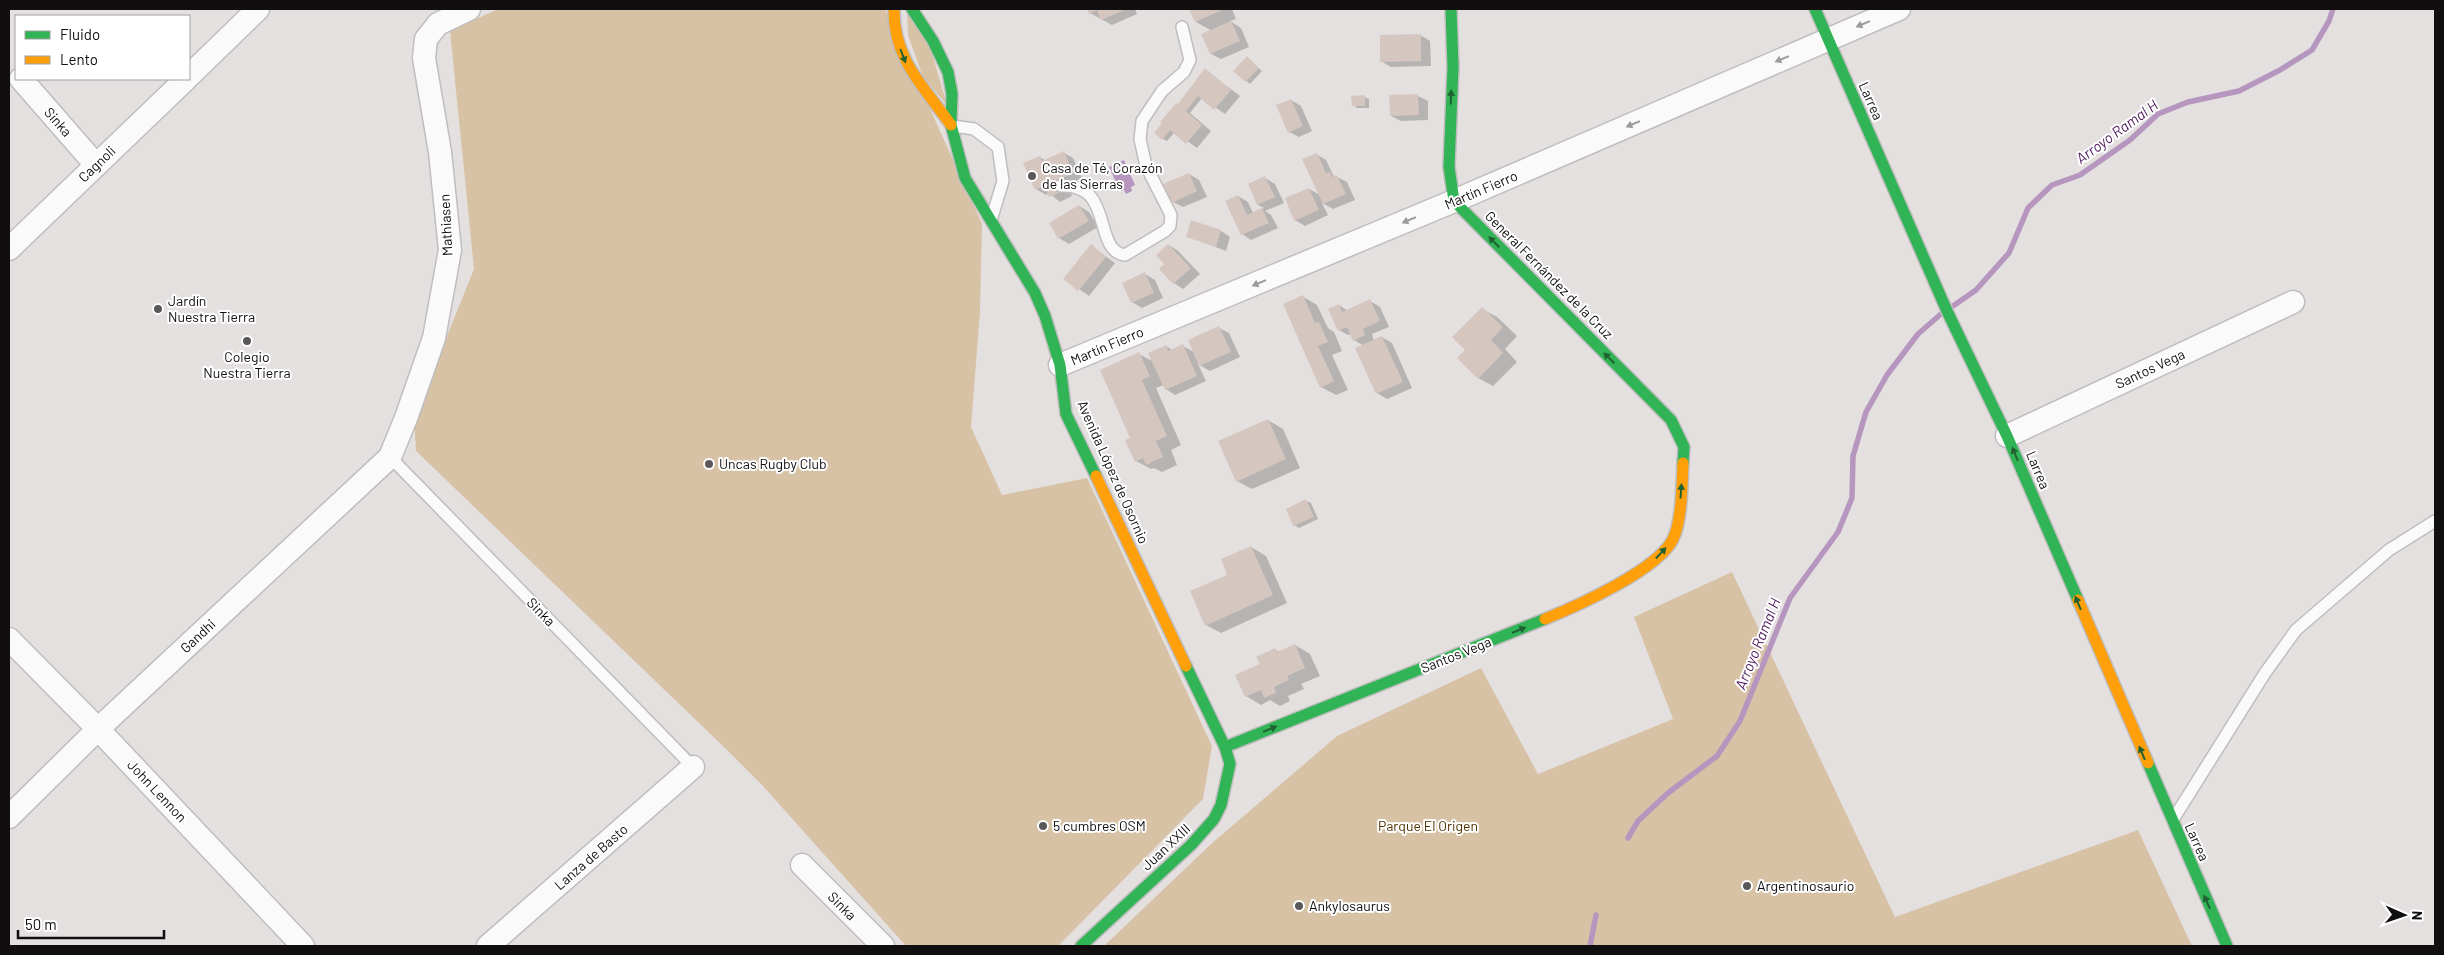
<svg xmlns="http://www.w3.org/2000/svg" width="2444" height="955" viewBox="0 0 2444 955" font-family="Barlow,sans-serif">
	<rect width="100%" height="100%" fill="#e4e0e0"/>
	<g fill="#d8c2a6">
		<polygon points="498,9 885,9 982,224 980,312 971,427 1002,495 1087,478 1212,746 1203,799 1058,946 906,946 761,784 725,748 416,451 414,418 474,269 450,31"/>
		<polygon points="907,13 931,50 947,105 923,77 908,35"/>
		<polygon points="1732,572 1895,917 2138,830 2192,946 1104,946 1211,844 1337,736 1481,668 1538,774 1673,719 1634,617"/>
	</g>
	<polygon fill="#b696be" points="1124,160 1135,185 1131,187 1132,191 1126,194 1124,190 1120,191 1109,167"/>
	<g fill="#0003">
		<polygon points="1088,9 1135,9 1137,14 1112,25 1090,13"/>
		<polygon points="1190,9 1232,9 1236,19 1230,21 1241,28 1249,47 1221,59 1211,54 1203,35 1212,31 1196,22"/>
		<polygon points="1420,35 1430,41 1431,66 1391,67 1381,61"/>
		<polygon points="1247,58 1262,71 1250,84 1235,71"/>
		<polygon points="1205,70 1240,96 1225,114 1202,98 1190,113 1211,131 1197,148 1175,132 1167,141 1163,139 1178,106"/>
		<polygon points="1418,96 1428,101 1428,120 1401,121 1391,116"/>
		<polygon points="1364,97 1369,99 1369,108 1357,108 1353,105"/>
		<polygon points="1291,100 1301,106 1312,131 1299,137 1289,132"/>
		<polygon points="1064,153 1073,158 1082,178 1068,185 1072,196 1060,202 1049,193 1046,195 1036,189 1040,157 1046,161"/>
		<polygon points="1316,154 1326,160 1333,175 1347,182 1355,200 1333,209 1322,203 1328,215 1305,226 1295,220 1309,189 1320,195"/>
		<polygon points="1189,174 1199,180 1207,197 1183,207 1173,202"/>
		<polygon points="1265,178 1275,184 1284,203 1265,211 1271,215 1278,228 1251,240 1242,234 1238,196 1248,202 1253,213 1264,208 1258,205"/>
		<polygon points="1079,206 1089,212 1098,227 1069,244 1059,238"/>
		<polygon points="1221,231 1230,237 1226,251 1187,236"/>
		<polygon points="1169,245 1178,251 1200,274 1183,289 1174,283"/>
		<polygon points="1091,246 1115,263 1089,296 1065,279"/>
		<polygon points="1145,274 1155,280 1163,298 1142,308 1132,302"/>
		<polygon points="1302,296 1317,305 1328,328 1334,332 1342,351 1332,355 1348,390 1336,395 1321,387"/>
		<polygon points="1370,301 1380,307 1389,327 1372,334 1374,341 1382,337 1392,343 1412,388 1387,399 1377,393 1364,346 1354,340 1351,334 1348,335 1339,330 1339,305 1348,311"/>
		<polygon points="1482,309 1497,317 1517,336 1505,349 1517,362 1493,386 1478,378 1467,350"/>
		<polygon points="1219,328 1229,333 1240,357 1210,371 1198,364 1206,381 1175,395 1166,389 1164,385 1156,388 1181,445 1171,450 1177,465 1162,472 1154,468 1151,469 1136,461 1132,439 1139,354 1154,362 1166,346 1172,350 1183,346 1194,352"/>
		<polygon points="1268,420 1283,429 1300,468 1252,489 1237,481"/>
		<polygon points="1306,501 1311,503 1318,519 1299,528 1294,525"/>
		<polygon points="1251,547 1266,556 1287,603 1221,633 1206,625 1229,575"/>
		<polygon points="1295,645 1310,654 1320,676 1301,684 1304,689 1288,696 1290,701 1280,706 1270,700 1261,705 1246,696 1261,665 1275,650 1280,652"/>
	</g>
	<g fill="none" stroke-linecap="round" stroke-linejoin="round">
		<g stroke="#b696be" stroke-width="5.5">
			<polyline points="1953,306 1976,290 2009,253 2028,208 2052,185 2080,175 2130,140 2158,114 2188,102 2239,91 2280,70 2312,50 2329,21 2333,9"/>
			<polyline points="1628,838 1638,821 1668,793 1717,756 1740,721 1790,598 1838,532 1852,498 1853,456 1866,412 1887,375 1918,334 1941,314"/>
			<polyline points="1590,946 1596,915"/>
		</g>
	</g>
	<g fill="#d6c6c0">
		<polygon points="1087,9 1127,9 1101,20 1097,10 1089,14"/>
		<polygon points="1189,9 1221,9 1222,10 1195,22"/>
		<polygon points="1231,21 1240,41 1210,54 1201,34"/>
		<polygon points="1421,34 1421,61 1380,62 1380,35"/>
		<polygon points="1247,56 1259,68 1245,82 1233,71"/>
		<polygon points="1205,68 1231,90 1214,110 1198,96 1186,111 1202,125 1186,144 1170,130 1162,140 1154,133 1162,123 1160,122 1176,103 1178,104"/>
		<polygon points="1418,94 1419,115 1390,116 1389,95"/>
		<polygon points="1365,95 1365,106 1352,106 1351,96"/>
		<polygon points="1291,99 1303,126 1288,133 1276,105"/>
		<polygon points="1064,151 1073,173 1058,180 1063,191 1049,197 1044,186 1035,190 1023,163 1040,156 1042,161"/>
		<polygon points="1317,153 1326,173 1330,172 1332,177 1337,175 1346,194 1323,204 1302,159"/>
		<polygon points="1189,173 1197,191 1172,203 1163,184"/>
		<polygon points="1265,176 1275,197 1257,205 1248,184"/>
		<polygon points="1309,188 1319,210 1294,221 1285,198"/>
		<polygon points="1238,195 1247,215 1262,208 1269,223 1241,235 1225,201"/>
		<polygon points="1079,205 1089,221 1058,239 1049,223"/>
		<polygon points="1191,220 1221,230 1216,247 1186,237"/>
		<polygon points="1091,244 1106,257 1078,291 1063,279"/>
		<polygon points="1168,244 1191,268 1173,284 1159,269 1164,264 1156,255"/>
		<polygon points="1145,272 1154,293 1131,303 1122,283"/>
		<polygon points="1303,295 1315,323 1319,322 1328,342 1318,346 1334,381 1320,388 1283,304"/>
		<polygon points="1370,299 1380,321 1363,329 1365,335 1353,341 1347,327 1338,331 1328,309 1339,304 1342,312"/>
		<polygon points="1482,307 1503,327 1491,340 1503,353 1478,379 1457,358 1465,350 1452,337"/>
		<polygon points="1219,326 1231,352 1199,366 1188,340"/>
		<polygon points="1382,336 1403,382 1376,394 1355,348"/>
		<polygon points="1183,344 1197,376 1165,390 1148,353 1166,345 1168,351"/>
		<polygon points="1139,352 1150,376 1142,380 1167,436 1156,441 1163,457 1146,465 1143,458 1135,462 1125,440 1130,438 1100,370"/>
		<polygon points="1268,419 1286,459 1236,482 1218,441"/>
		<polygon points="1306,499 1314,517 1293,526 1286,509"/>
		<polygon points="1251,546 1273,595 1205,626 1190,591 1227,575 1221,559"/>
		<polygon points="1295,644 1305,668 1287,676 1289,680 1274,687 1276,693 1264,698 1261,690 1245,697 1235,675 1260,664 1256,657 1275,648 1277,652"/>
	</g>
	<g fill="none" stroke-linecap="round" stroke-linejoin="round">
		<g stroke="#bfbdbd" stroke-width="14">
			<g id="lane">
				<polyline points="953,126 974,129 998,147 1003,181 992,217"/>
				<path d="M 1061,186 C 1115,183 1092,251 1125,255 L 1165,231 L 1170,226 L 1171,215 L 1146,166 L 1140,139 L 1142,121 L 1162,91 L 1184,72 L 1190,60 L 1182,27"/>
				<polyline points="390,457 693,767"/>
				<polyline points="2174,818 2265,673 2296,630 2389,550 2435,521"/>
			</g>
		</g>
		<g stroke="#bfbdbd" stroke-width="25">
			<g id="street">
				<polyline points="189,76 258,9"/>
				<polyline points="21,79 96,165"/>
				<polyline points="9,249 186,79"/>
				<polyline points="1060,365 1454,201 1899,9"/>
				<polyline points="2007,436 2293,302"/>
				<polyline points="9,639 98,729 303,946"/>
				<polyline points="9,817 98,729 390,457 406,418 434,338 450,250 440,152 424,58 426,39 438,24 469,9"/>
				<polyline points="802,865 883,946"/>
				<polyline points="488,946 693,767"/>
			</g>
		</g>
		<g stroke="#bfbdbd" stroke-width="14">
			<g id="fast">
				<polyline points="912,9 933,41 948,72 952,94 951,125 965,178 1035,293 1045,316 1060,365 1066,414 1096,476"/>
				<polyline points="1451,9 1453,67 1449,167 1454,201 1671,420 1684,447 1683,463"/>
				<polyline points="1815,9 1947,311 2007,436 2078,600"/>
				<polyline points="1225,747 1545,619"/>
				<polyline points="2148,763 2227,946"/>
				<polyline points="1081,946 1191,845 1214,819 1221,805 1230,764 1225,747 1186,666"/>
			</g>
		</g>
		<g stroke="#bfbdbd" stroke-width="14">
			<g id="slow">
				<path d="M 894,9 C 893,59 924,87 951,125"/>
				<polyline points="1096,476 1186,666"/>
				<polyline points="2078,600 2148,763"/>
				<path d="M 1545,619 C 1577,606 1658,570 1673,539 C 1682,521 1682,483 1683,463"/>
			</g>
		</g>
		<use href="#lane" stroke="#fbfafa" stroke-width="11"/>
		<use href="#street" stroke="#fbfafa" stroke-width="22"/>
		<use href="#fast" stroke="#30b455" stroke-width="11"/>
		<use href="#slow" stroke="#ff9f0a" stroke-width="11"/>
	</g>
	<defs><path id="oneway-solid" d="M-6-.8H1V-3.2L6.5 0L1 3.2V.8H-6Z" transform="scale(1.25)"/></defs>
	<g fill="#9d9c9c">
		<use href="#oneway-solid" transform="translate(1863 24) rotate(157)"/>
		<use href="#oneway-solid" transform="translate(1782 59) rotate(157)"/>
		<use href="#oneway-solid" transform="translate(1633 124) rotate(157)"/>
		<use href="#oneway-solid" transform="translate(1409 220) rotate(157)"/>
		<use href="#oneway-solid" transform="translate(1259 283) rotate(157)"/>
	</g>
	<g fill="#206132">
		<use href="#oneway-solid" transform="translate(903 56) rotate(69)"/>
		<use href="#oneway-solid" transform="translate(1451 97) rotate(-88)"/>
		<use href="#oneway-solid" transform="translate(1494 242) rotate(-135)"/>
		<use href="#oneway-solid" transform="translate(1609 358) rotate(-135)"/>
		<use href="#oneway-solid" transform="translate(2015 454) rotate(-113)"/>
		<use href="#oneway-solid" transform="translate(1681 491) rotate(-86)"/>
		<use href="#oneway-solid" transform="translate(1661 553) rotate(-47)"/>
		<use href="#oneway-solid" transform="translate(2078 603) rotate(-113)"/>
		<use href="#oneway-solid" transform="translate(1519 630) rotate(-22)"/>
		<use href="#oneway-solid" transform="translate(1270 729) rotate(-22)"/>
		<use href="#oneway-solid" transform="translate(2142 753) rotate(-113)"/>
		<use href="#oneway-solid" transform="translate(2207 902) rotate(-114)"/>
	</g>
	<g fill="#5a5858" stroke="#fff" stroke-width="2">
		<circle cx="1032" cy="176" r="5"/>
		<circle cx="158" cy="309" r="5"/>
		<circle cx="247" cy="341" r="5"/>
		<circle cx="709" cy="464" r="5"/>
		<circle cx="1043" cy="826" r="5"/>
		<circle cx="1747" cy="886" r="5"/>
		<circle cx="1299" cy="906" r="5"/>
	</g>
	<g text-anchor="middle" stroke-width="4" stroke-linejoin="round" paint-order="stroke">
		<g font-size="14" fill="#100e0e" stroke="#fff">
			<text transform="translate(1871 101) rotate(66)" y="5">Larrea</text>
			<text transform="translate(58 122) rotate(49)" y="5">Sinka</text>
			<text transform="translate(97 164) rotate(-44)" y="5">Cagnoli</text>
			<text transform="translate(1481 190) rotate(-23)" y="5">Martín Fierro</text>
			<text transform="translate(446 225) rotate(-93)" y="5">Mathiasen</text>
			<text transform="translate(1549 275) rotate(45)" y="5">General Fernández de la Cruz</text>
			<text transform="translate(1107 346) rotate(-23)" y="5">Martín Fierro</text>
			<text transform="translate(2150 369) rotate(-25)" y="5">Santos Vega</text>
			<text transform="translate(2038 470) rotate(67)" y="5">Larrea</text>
			<text transform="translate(1113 472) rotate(66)" y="5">Avenida López de Osornio</text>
			<text transform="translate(541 612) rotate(46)" y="5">Sinka</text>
			<text transform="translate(198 636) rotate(-43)" y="5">Gandhi</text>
			<text transform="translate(1456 655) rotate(-22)" y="5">Santos Vega</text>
			<text transform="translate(157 791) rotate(47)" y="5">John Lennon</text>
			<text transform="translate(2197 842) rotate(66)" y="5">Larrea</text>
			<text transform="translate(1166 847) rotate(-43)" y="5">Juan XXIII</text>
			<text transform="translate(591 857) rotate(-41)" y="5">Lanza de Basto</text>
			<text transform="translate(842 906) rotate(45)" y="5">Sinka</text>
		</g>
		<g font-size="14" fill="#100e0e" stroke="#fff" text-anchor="start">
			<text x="1042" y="173">Casa de Té, Corazón<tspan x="1042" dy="16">de las Sierras</tspan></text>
			<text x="168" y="306">Jardín<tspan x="168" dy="16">Nuestra Tierra</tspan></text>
			<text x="247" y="362" text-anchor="middle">Colegio<tspan x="247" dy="16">Nuestra Tierra</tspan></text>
			<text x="719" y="469">Uncas Rugby Club</text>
			<text x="1053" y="831">5 cumbres OSM</text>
			<text x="1757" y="891">Argentinosaurio</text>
			<text x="1309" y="911">Ankylosaurus</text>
		</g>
		<g font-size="14" fill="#513300" stroke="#fff">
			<text x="1428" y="831">Parque El Origen</text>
		</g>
		<g font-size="15" font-style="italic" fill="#4e185e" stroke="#fff">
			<text transform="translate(2117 132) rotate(-36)" y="5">Arroyo Ramal H</text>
			<text transform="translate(1758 644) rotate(-68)" y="5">Arroyo Ramal H</text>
		</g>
	</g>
	<rect width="2444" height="955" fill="none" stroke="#100e0e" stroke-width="20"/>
	<rect x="15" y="15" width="175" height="65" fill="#ffffff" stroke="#9f9f9f"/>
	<rect x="25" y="31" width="25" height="8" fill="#30b455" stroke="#9f9f9f"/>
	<text x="60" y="40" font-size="15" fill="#100e0e">Fluido</text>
	<rect x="25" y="56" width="25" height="8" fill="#ff9f0a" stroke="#9f9f9f"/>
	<text x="60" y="65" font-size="15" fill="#100e0e">Lento</text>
	<g transform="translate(2404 915) rotate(92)" stroke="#ffffff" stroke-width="4" paint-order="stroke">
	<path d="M0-4L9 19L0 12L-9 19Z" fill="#100e0e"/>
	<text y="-8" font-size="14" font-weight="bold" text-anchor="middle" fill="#100e0e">N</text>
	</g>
	<path d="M18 930v8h146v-8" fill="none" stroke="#100e0e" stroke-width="2.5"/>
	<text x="25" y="930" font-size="15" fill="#100e0e" stroke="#ffffff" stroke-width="4" paint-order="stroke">50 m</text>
</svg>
